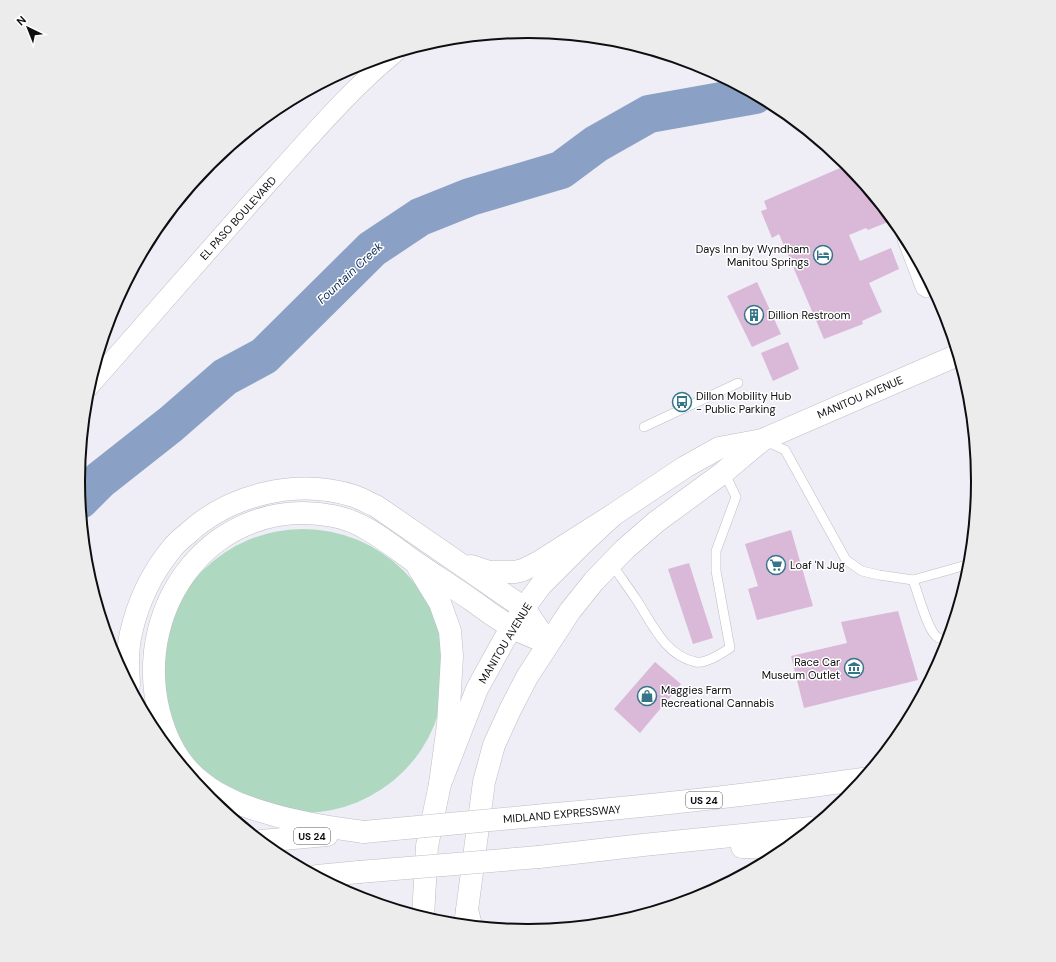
<svg xmlns="http://www.w3.org/2000/svg" width="1056" height="962" viewBox="0 0 1056 962" font-family="'DM Sans',sans-serif">
	<rect width="100%" height="100%" fill="#efedf6"/>
	<circle fill="#aed9c0" cx="303" cy="671" r="142"/>
	<g fill="none" stroke-linecap="round" stroke-linejoin="round">
		<polyline stroke="#8aa1c5" stroke-width="38" points="80,500 100,480 171,424 225,377 264,356 372,249 420,217 470,197 561,170 596,144 649,114 755,95"/>
	</g>
	<g fill="#dab8d7">
		<polygon points="846,163 893,220 868,230 866,228 849,235 860,261 891,248 899,269 869,283 882,312 862,321 863,324 824,339 779,234 772,238 761,211 767,209 764,201 840,168 839,166"/>
		<polygon points="757,282 781,334 752,347 727,296"/>
		<polygon points="788,342 799,369 773,381 761,353"/>
		<polygon points="791,530 813,606 757,620 748,589 758,586 745,544"/>
		<polygon points="689,563 713,638 693,644 668,569"/>
		<polygon points="898,611 918,680 804,708 791,656 847,643 841,622"/>
		<polygon points="655,662 681,684 640,733 614,709"/>
	</g>
	<g fill="none" stroke-linecap="round" stroke-linejoin="round">
		<g stroke="#bfbdc5" stroke-width="10">
			<g id="lane">
				<polyline points="904,235 902,240 921,290 926,293 933,290"/>
				<polyline points="644,427 738,383"/>
				<polyline points="765,441 785,450 846,560 862,571 879,575 913,580 970,564"/>
				<path d="M 611,563 C 619,575 628,587 636,599 C 652,623 665,656 696,662 C 706,664 722,653 730,648 L 716,571 L 716,551 L 736,497 L 724,472"/>
				<path d="M 913,580 C 918,593 927,628 936,636 C 939,639 944,640 948,638"/>
			</g>
		</g>
		<g stroke="#bfbdc5" stroke-width="20">
			<path id="street" d="M 88,388 C 150,318 211,247 274,177 C 313,134 350,90 395,53"/>
		</g>
		<g stroke="#bfbdc5" stroke-width="23">
			<g id="secondary">
				<polyline points="423,917 427,846 440,784 477,689 504,640 524,608 541,585 582,544 613,515 685,467 719,448 762,440 958,355"/>
				<polyline points="465,925 484,782 494,745 510,710 527,677 570,611 594,581 625,549 656,522 724,472 761,441"/>
			</g>
		</g>
		<g stroke="#bfbdc5" stroke-width="23">
			<g id="highway">
				<polyline points="471,566 489,572 515,572 523,570 539,562 613,515"/>
				<polyline points="418,567 440,603 450,631 452,656 448,725 440,784"/>
				<path d="M 129,685 C 128,668 127,650 131,633 C 138,602 153,571 173,547 C 177,542 182,538 187,534 C 230,494 297,478 354,496 C 362,499 369,503 376,506 L 524,608 L 548,643"/>
				<path d="M 545,815 C 651,806 757,794 863,779"/>
				<path d="M 364,832 C 320,826 282,820 240,804 C 227,798 214,793 204,784 C 180,767 166,740 159,712 C 132,603 216,494 333,516 C 365,522 389,544 415,562 C 434,575 454,588 473,601 C 485,610 498,619 511,627 C 522,633 536,638 548,643"/>
				<polyline points="261,841 327,835"/>
				<polyline points="742,847 773,848 789,846"/>
				<polyline points="539,857 643,845 811,828"/>
				<polyline points="317,876 359,872"/>
				<polyline points="467,910 471,925"/>
			</g>
		</g>
		<use href="#lane" stroke="#fff" stroke-width="9"/>
		<use href="#street" stroke="#fff" stroke-width="19"/>
		<use href="#secondary" stroke="#fff" stroke-width="22"/>
		<use href="#highway" stroke="#fff" stroke-width="22"/>
		<g stroke="#bfbdc5" stroke-width="23" stroke-linecap="butt">
			<g id="highway-bridge">
				<polyline points="364,832 545,815"/>
				<polyline points="359,872 539,857"/>
			</g>
		</g>
		<use href="#highway-bridge" stroke="#fff" stroke-width="22"/>
	</g>
	<defs>
		<g id="hotel-ring" transform="scale(1)"><circle r="9.5" fill="#fff" stroke="#357589" stroke-width="1.5"/><path d="M-6-4.5h1.5V1H6V5H4.5V3h-9V5H-6ZM-4 0a1.8 1.8 0 1 1 3.6 0ZM.5 0V-2.5h3Q6-2.5 6 0Z" fill="#357589"/></g>
		<g id="building-ring" transform="scale(1)"><circle r="9.5" fill="#fff" stroke="#357589" stroke-width="1.5"/><path d="M-4-6H4V6H1V3H-1V6H-4ZM-2.5-4.3h1.7v1.8h-1.7ZM.8-4.3h1.7v1.8H.8ZM-2.5-1h1.7V.8h-1.7ZM.8-1h1.7V.8H.8Z" fill="#357589"/></g>
		<g id="bus-ring" transform="scale(1)"><circle r="9.5" fill="#fff" stroke="#357589" stroke-width="1.5"/><path d="M-5-6H5V4H4V6H2V4H-2V6H-4V4H-5ZM-3.5-4V0h7V-4ZM-3.5 1.2v1.5H-2V1.2ZM2 1.2v1.5H3.5V1.2Z" fill="#357589"/></g>
		<g id="supermarket-ring" transform="scale(1)"><circle r="9.5" fill="#fff" stroke="#357589" stroke-width="1.5"/><path d="M-6-5.5h2.5l.6 2H6L4.5 2H-2.5L-4.4-4H-6ZM-1.5 3.2a1.3 1.3 0 1 0 .1 0ZM3 3.2a1.3 1.3 0 1 0 .1 0Z" fill="#357589"/></g>
		<g id="museum-ring" transform="scale(1)"><circle r="9.5" fill="#fff" stroke="#357589" stroke-width="1.5"/><path d="M0-6L6-3V-2H-6V-3ZM-5-1h2V3h-2ZM-1-1h2V3h-2ZM3-1h2V3H3ZM-6 4H6V6H-6Z" fill="#357589"/></g>
		<g id="shop-ring" transform="scale(1)"><circle r="9.5" fill="#fff" stroke="#357589" stroke-width="1.5"/><path d="M-5-2.5h2.3a2.7 3.5 0 0 1 5.4 0H5L5.5 6h-11ZM-1.5-2.5h3a1.5 2.3 0 0 0-3 0Z" fill="#357589"/></g>
	</defs>
	<g fill-rule="evenodd">
		<use href="#hotel-ring" x="823" y="255"/>
		<use href="#building-ring" x="754" y="315"/>
		<use href="#bus-ring" x="682" y="402"/>
		<use href="#supermarket-ring" x="776" y="565"/>
		<use href="#museum-ring" x="854" y="668"/>
		<use href="#shop-ring" x="647" y="696"/>
	</g>
	<g text-anchor="middle" stroke-width="3" stroke-linejoin="round" paint-order="stroke">
		<g fill="#fff" stroke="#565658" stroke-width="1">
			<rect x="686" y="792" width="36" height="16" rx="3"/>
			<rect x="294" y="828" width="36" height="16" rx="3"/>
		</g>
		<g font-size="10" font-weight="bold" fill="#0e0d10">
			<text x="704" y="804">US 24</text>
			<text x="312" y="840">US 24</text>
		</g>
		<g font-size="11" fill="#0e0d10" stroke="#fff">
			<text transform="translate(238 218) rotate(-48)" y="4">EL PASO BOULEVARD</text>
			<text transform="translate(860 397) rotate(-23)" y="4">MANITOU AVENUE</text>
			<text transform="translate(505 643) rotate(-59)" y="4">MANITOU AVENUE</text>
			<text transform="translate(562 814) rotate(-5)" y="4">MIDLAND EXPRESSWAY</text>
		</g>
		<g font-size="11" fill="#0e0d10" stroke="#fff" text-anchor="start">
			<text x="809" y="253" text-anchor="end">Days Inn by Wyndham<tspan x="809" dy="13">Manitou Springs</tspan></text>
			<text x="768" y="319">Dillion Restroom</text>
			<text x="696" y="400">Dillon Mobility Hub<tspan x="696" dy="13">- Public Parking</tspan></text>
			<text x="790" y="569">Loaf 'N Jug</text>
			<text x="840" y="666" text-anchor="end">Race Car<tspan x="840" dy="13">Museum Outlet</tspan></text>
			<text x="661" y="694">Maggies Farm<tspan x="661" dy="13">Recreational Cannabis</tspan></text>
		</g>
		<g font-size="12" font-style="italic" fill="#0f2d5a" stroke="#fff">
			<text transform="translate(350 273) rotate(-43)" y="4">Fountain Creek</text>
		</g>
	</g>
	<path d="M0 0H1056V962H0ZM85 481a443 443 0 1 1 886 0a443 443 0 1 1-886 0Z" fill="#ececec" fill-rule="evenodd"/>
	<path fill="none" stroke="#0e0d10" stroke-width="2" d="M85 481a443 443 0 1 1 886 0a443 443 0 1 1-886 0Z"/>
	<g transform="translate(28 28) rotate(317)" stroke="#ffffff" stroke-width="3" paint-order="stroke">
	<path d="M0-3L7 15L0 10L-7 15Z" fill="#0e0d10"/>
	<text y="-6" font-size="11" font-weight="bold" text-anchor="middle" fill="#0e0d10">N</text>
	</g>
</svg>
